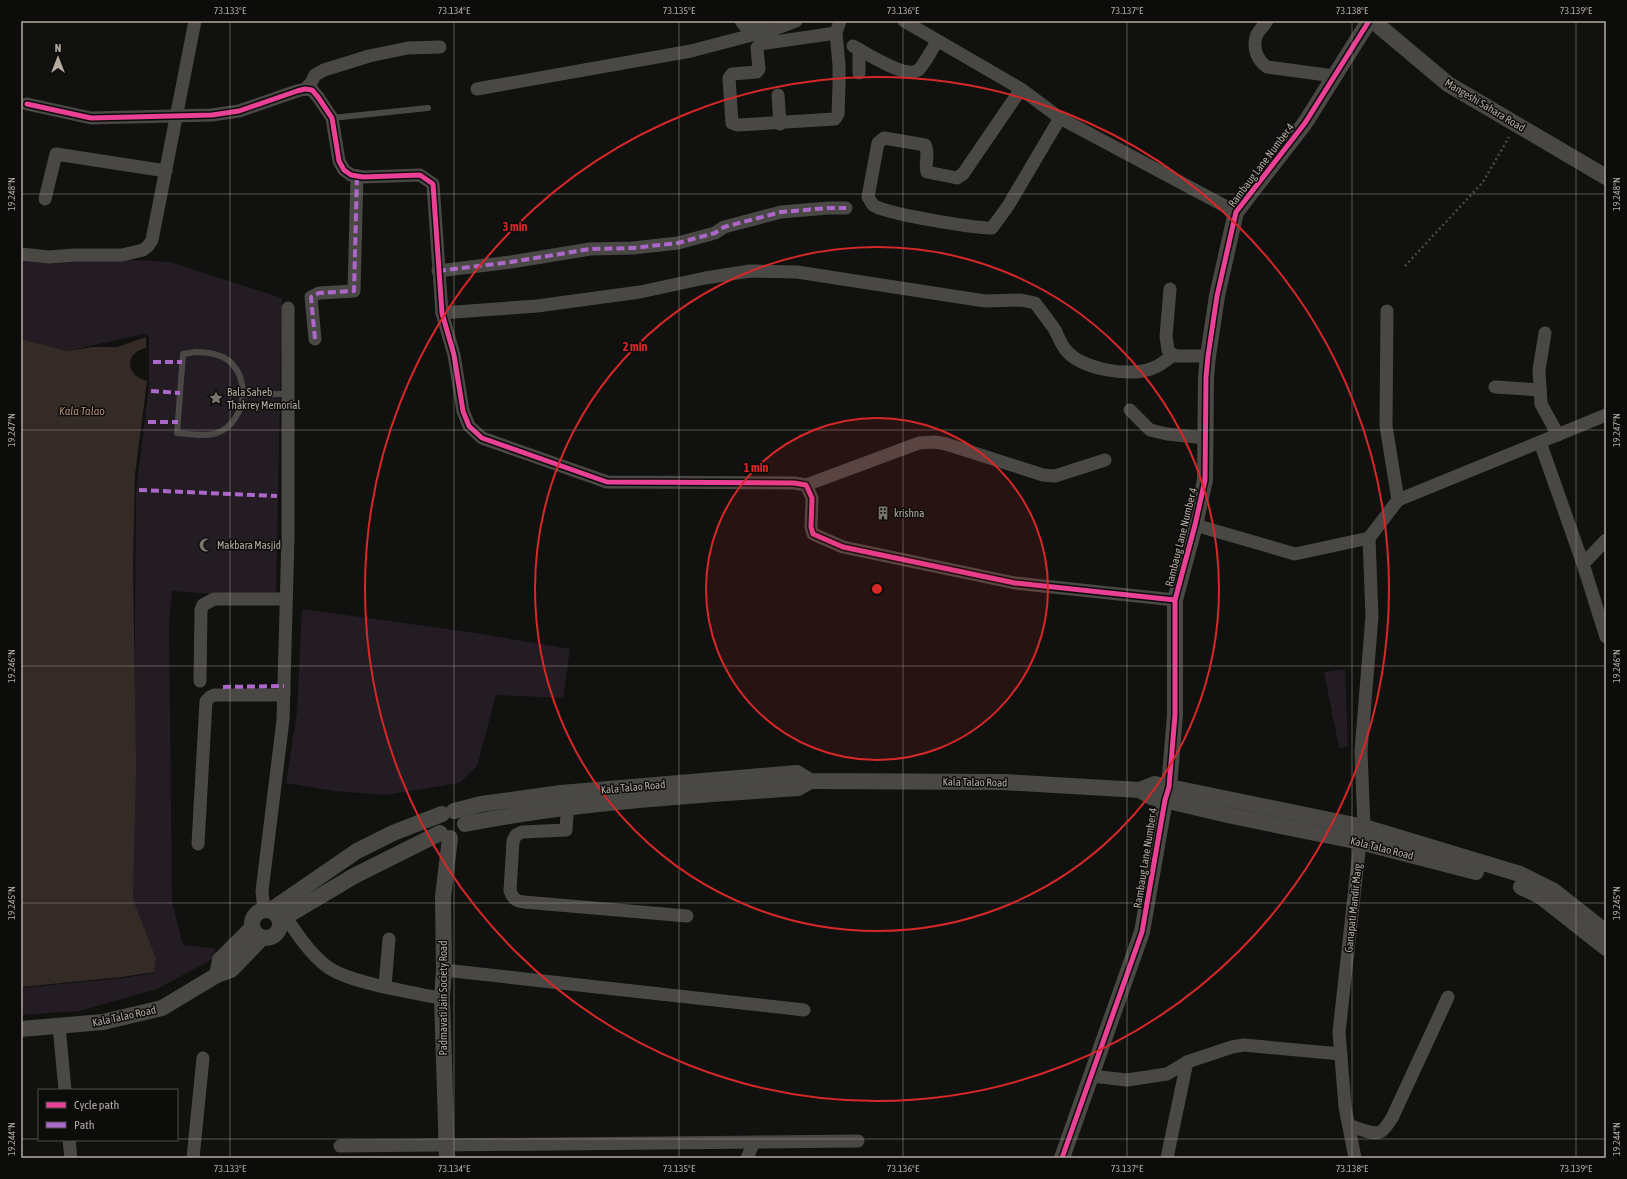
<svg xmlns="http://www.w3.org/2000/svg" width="1627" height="1179" viewBox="0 0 1627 1179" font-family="'Asap Condensed',sans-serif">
	<rect width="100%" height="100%" fill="#111110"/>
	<g fill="#231c23">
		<polygon points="21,253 35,255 170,262 282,298 276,598 172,591 169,623 172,902 183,945 215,948 216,957 157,989 79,1011 21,1015 21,988 122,978 154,973 156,958 133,899 133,871 136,491 149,386 149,337 144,334 67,351 21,339"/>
		<polygon points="302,609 476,633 570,649 563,698 496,695 477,766 459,783 386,795 334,791 286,783 297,712"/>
		<polygon points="1345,669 1348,747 1339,748 1324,672"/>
	</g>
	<path fill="#342a26" d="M 146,337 L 146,348 C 123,353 126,376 147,381 L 135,475 L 133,564 L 136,766 L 133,899 L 156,958 L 154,972 L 122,977 L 21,987 L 21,339 L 67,351 L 93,347 L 117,347 Z"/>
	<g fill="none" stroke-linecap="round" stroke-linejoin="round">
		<polyline stroke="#4b4946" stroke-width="2.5" stroke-dasharray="2 3" stroke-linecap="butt" points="1405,266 1483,182 1509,137"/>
		<g stroke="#494845" stroke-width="6">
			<polyline points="332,118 428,108"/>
			<path d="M 196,352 C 206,352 214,353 223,357 C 253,373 247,422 217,433 C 206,437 190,434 177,433 L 183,354 Z"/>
			<polyline points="243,394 288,394"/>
		</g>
		<g stroke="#494845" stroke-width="13">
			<polyline points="741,21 745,26 770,23"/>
			<polyline points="904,21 1021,89 1060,118 1236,212"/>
			<path d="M 1267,21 C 1264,26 1257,32 1256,37 C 1253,49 1257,60 1267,67 L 1334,76"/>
			<polyline points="836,33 760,44 757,48 759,69 757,72 732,74 729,78 732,123 738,125 835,119 838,114 839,85 839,65 836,33 840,21"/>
			<path d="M 853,46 C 866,53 906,79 918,70 C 923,67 933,47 937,42"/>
			<polyline points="859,49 859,73"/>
			<polyline points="305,89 311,83 315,75 324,70 369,56 408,48 440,47"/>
			<polyline points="477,89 691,51 775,29 796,21"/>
			<path d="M 1021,89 L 963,174 L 957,178 L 927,172 C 924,163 930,154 925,145 L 884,138 L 878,143 L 868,197 C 870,199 871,203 873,205 C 885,214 974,228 992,228 L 1008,206 L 1060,118"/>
			<polyline points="778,95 780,124"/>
			<polyline points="27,104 91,118 212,115 239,111 297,91 305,89 312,90 318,97 332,118 339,161 344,170 351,175 363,177 420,175 433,184 442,313 454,355 463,411 469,426 482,438 607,482 794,483 806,485 812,498 811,527 813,534 843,547 1015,583 1175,600"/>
			<polyline points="45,199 56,154 166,171"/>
			<polyline points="21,254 49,257 74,255 122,255 143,250 148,246 152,240 195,21"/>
			<polyline points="438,271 511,262 590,249 633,248 678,243 715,233 724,227 781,212 828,208 846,208"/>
			<polyline points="1170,289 1166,336 1168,350 1171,354 1177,356 1208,356"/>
			<polyline points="1387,311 1386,426 1398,500"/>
			<path d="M 442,313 L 537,306 L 640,292 L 705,278 L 750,271 L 797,272 L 985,301 L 1021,300 L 1035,303 C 1042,312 1049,321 1055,330 C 1058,336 1061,344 1065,349 C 1080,369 1130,378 1153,368 C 1161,365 1167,360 1173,355"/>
			<polyline points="1545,333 1539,370 1541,404 1558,435"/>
			<polyline points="315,339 311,297 319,293 354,291 357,176"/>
			<polyline points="1495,387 1540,390"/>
			<polyline points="1130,410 1150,430 1167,434 1205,438"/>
			<polyline points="1540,442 1583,564"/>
			<polyline points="806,485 919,443 935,442 946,444 1043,475 1055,476 1105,460"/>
			<polyline points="1195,525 1295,554 1369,538 1398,500 1606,415"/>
			<polyline points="1606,540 1583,564 1606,637"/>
			<polyline points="200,681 201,610 203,605 214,599 286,599"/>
			<path d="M 568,799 L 566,830 L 522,832 L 516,835 L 513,841 L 510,891 C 513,899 516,901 524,902 L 687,916"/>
			<polyline points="198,844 206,701 210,697 214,695 284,695"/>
			<polyline points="264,910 262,891 283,720 288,537 288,308"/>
			<path d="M 286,917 C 296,933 313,957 329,968 C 352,983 406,991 434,997 L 442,997"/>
			<polyline points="444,970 804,1010"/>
			<polyline points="385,986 389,939"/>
			<polyline points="59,1026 65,1090"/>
			<polyline points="1091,1076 1127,1080 1167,1074 1187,1062 1232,1047 1244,1045 1341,1054"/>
			<path d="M 1349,1125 C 1357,1128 1372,1135 1380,1132 C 1385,1130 1389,1122 1392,1118 L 1448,997"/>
			<polyline points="69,1140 71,1158"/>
			<polyline points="340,1146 858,1141"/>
			<polyline points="193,1158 203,1058"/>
			<polyline points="747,1158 754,1142"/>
			<polyline points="1167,1158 1187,1062"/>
			<polyline points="1355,1158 1345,1107 1339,1032 1360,842 1364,827 1361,751 1372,616 1369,538"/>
		</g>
		<g stroke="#494845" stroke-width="16">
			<polyline points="1373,21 1448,84 1606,177"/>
			<polyline points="1140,790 1151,797 1232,816 1360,842 1476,872"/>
			<polyline points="454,811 481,804 561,793 797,773 810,781 1003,782 1140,790 1155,784 1364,827 1520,874 1554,891 1606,932"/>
			<path d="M 465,824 C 575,802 686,796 798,788 L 810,781"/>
			<polyline points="1521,887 1540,896 1606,948"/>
			<circle cx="266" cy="924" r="14"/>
			<polyline points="271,910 357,851 393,833 442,814"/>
			<polyline points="280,920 354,876 440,833"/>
			<polyline points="217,975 220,960 252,928"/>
			<polyline points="21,1029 103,1022 162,1008 217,975 231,970 262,938"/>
			<polyline points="447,1158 442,997 444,970 443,897 450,838"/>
			<polyline points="1062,1158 1142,932 1165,800 1169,787 1175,715 1175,600 1195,525 1205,480 1206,377 1208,356 1217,296 1236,212 1305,123 1369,21"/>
		</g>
		<g stroke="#ac68c9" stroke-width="4" stroke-dasharray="8 4" stroke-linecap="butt">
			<polyline points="438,271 511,262 590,249 633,248 678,243 715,233 724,227 781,212 828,208 846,208"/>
			<polyline points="315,339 311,297 319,293 354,291 357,176"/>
			<polyline points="153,362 182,362"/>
			<polyline points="151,391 180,393"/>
			<polyline points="148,422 178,422"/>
			<polyline points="139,490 277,496"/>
			<polyline points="223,687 284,686"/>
		</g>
		<g stroke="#0c0c0b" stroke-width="8">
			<g id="cycleway">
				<polyline points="27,104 91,118 212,115 239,111 297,91 305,89 312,90 318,97 332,118 339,161 344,170 351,175 363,177 420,175 433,184 442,313 454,355 463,411 469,426 482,438 607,482 794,483 806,485 812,498 811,527 813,534 843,547 1015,583 1175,600"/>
				<polyline points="1062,1158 1142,932 1165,800 1169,787 1175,715 1175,600 1195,525 1205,480 1206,377 1208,356 1217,296 1236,212 1305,123 1369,21"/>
			</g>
		</g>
		<use href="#cycleway" stroke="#ea4096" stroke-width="5"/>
	</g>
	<path fill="none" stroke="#b3aba0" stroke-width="1" stroke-opacity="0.45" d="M 230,21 L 230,1158M 454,21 L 454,1158M 679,21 L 679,1158M 903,21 L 903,1158M 1127,21 L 1127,1158M 1352,21 L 1352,1158M 1576,21 L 1576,1158M 21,194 L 1606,194M 21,430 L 1606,430M 21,666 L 1606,666M 21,903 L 1606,903M 21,1139 L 39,1139M 177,1139 L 1606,1139"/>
	<circle cx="877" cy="589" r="171" fill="#d62828" fill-opacity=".12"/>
	<g fill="none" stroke="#d62828" stroke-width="2">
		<circle cx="877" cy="589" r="171"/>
		<circle cx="877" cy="589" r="342"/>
		<circle cx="877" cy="589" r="512"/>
	</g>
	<defs>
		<g id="sight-bare" transform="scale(1.08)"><path d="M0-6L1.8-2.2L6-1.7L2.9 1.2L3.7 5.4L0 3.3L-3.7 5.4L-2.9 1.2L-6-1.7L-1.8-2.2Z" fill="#7a756e" stroke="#0c0c0b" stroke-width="2.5" paint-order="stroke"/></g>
		<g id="building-bare" transform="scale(1.08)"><path d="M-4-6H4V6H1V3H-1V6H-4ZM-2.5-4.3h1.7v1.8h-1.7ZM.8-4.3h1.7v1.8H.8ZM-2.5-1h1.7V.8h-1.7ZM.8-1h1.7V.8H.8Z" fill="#7a756e" stroke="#0c0c0b" stroke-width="2.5" paint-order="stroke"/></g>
		<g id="mosque-bare" transform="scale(1.08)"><path d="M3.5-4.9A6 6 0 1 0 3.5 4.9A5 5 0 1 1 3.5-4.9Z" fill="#7a756e" stroke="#0c0c0b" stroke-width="2.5" paint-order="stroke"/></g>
	</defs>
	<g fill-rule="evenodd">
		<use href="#sight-bare" x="216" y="398"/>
		<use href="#building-bare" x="883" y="513"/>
		<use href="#mosque-bare" x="206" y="545"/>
	</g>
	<g text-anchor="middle" stroke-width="3" stroke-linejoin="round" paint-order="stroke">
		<g font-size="11" fill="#b3aba0" stroke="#0c0c0b">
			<text transform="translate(1485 105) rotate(31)" y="4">Mangeshi Sahara Road</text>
			<text transform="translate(1261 165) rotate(-53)" y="4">Rambaug Lane Number 4</text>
			<text transform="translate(1181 537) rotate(-76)" y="4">Rambaug Lane Number 4</text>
			<text transform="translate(975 782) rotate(1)" y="4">Kala Talao Road</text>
			<text transform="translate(633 787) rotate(-5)" y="4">Kala Talao Road</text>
			<text transform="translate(1382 848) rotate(14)" y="4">Kala Talao Road</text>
			<text transform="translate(1145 858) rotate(-81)" y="4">Rambaug Lane Number 4</text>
			<text transform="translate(1353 908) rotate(-84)" y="4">Ganapati Mandir Marg</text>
			<text transform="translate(443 998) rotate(-90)" y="4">Padmavati Jain Society Road</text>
			<text transform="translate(124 1016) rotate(-12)" y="4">Kala Talao Road</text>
		</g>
		<g font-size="11" fill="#b3aba0" stroke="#0c0c0b" text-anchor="start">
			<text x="227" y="396">Bala Saheb<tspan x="227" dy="13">Thakrey Memorial</tspan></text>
			<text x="894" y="517">krishna</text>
			<text x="217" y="549">Makbara Masjid</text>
		</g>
		<g font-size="12" font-style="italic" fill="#b18a74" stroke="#0c0c0b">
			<text x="82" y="415">Kala Talao</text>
		</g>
	</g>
	<circle cx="877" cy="589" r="6" fill="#d62828" stroke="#0c0c0b" stroke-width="2"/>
	<g font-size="12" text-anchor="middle" font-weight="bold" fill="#d62828" stroke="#0c0c0b" stroke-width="3" stroke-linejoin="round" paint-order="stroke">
		<text x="515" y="231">3 min</text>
		<text x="635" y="351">2 min</text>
		<text x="756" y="472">1 min</text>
	</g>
	<rect width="1627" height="1179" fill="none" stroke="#0c0c0b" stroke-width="44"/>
	<rect x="38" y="1089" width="140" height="52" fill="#0c0c0b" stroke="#4f4c47"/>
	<rect x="46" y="1102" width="20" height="6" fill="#ea4096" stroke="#4f4c47"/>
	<text x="74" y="1109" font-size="12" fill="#b3aba0">Cycle path</text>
	<rect x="46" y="1122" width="20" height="6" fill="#ac68c9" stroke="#4f4c47"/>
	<text x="74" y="1129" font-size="12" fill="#b3aba0">Path</text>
	<g transform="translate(58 58)" stroke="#0c0c0b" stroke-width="3" paint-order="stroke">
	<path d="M0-3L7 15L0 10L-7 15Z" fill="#b3aba0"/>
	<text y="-6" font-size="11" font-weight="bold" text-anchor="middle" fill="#b3aba0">N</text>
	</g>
	<rect x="22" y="22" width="1583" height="1135" fill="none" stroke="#b3aba0" stroke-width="1.5"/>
	<g font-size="10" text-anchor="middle" fill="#b3aba0">
		<text x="230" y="14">73.133°E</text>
		<text x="454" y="14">73.134°E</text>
		<text x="679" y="14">73.135°E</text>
		<text x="903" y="14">73.136°E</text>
		<text x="1127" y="14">73.137°E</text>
		<text x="1352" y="14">73.138°E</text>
		<text x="1576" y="14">73.139°E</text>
		<text transform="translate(11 194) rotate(-90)" y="4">19.248°N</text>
		<text transform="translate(1616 194) rotate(-90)" y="4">19.248°N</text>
		<text transform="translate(11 430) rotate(-90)" y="4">19.247°N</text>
		<text transform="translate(1616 430) rotate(-90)" y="4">19.247°N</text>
		<text transform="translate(11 666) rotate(-90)" y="4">19.246°N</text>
		<text transform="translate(1616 666) rotate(-90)" y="4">19.246°N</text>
		<text transform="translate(11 903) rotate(-90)" y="4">19.245°N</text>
		<text transform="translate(1616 903) rotate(-90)" y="4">19.245°N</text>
		<text transform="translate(11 1139) rotate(-90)" y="4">19.244°N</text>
		<text transform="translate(1616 1139) rotate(-90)" y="4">19.244°N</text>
		<text x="230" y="1172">73.133°E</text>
		<text x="454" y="1172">73.134°E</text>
		<text x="679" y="1172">73.135°E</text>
		<text x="903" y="1172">73.136°E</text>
		<text x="1127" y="1172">73.137°E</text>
		<text x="1352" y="1172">73.138°E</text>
		<text x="1576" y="1172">73.139°E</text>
	</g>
</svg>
